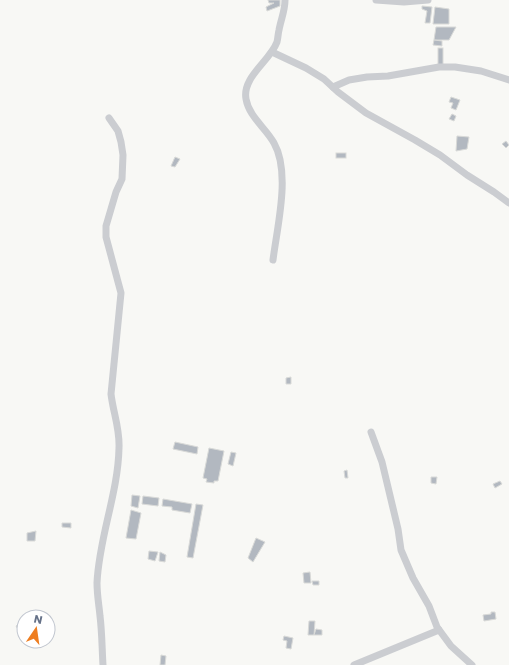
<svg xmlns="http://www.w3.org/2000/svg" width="509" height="665" viewBox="0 0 509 665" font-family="Poppins,sans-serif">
	<rect width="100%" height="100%" fill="#f8f8f5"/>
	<g fill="#b2b8c0" stroke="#d9dad8">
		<polygon points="268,0 280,0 280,6 267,11 266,7 274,3 269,3"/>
		<polygon points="422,6 432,7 430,23 425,23 427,11 422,9"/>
		<polygon points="435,7 449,9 449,24 433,24"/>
		<polygon points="436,27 456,27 449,40 434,40"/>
		<polygon points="434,40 442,41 442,46 433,45"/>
		<rect x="438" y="48" width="5" height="17"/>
		<polygon points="451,97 460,100 456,110 451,108 453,103 449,102"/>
		<polygon points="452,114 456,116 454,121 449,119"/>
		<polygon points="457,136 469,137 467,149 456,151"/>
		<polygon points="506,141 509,145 506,148 502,144"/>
		<rect x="336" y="153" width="10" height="5"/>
		<polygon points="175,157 180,159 175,167 171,166"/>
		<polygon points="291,377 291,384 286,384 286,378"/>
		<polygon points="175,442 198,447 197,454 173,449"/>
		<polygon points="209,448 224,451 218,481 214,481 214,483 206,482 207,479 203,478"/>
		<polygon points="231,452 236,453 233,466 228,464"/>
		<polygon points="347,470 348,478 345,478 344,471"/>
		<polygon points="431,477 437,477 436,484 431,483"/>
		<polygon points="500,481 502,484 495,488 493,484"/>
		<polygon points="132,495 140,496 138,508 131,506"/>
		<polygon points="143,496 159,498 158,506 142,504"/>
		<polygon points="163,499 192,504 190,513 172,510 172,507 162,506"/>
		<polygon points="196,504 203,505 193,558 187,557"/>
		<polygon points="131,510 141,513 136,539 126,538"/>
		<polygon points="62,523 71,523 71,528 62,527"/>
		<polygon points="36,531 35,541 27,541 27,533"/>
		<polygon points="256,538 265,542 253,562 248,558"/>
		<polygon points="149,551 158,552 155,561 148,559"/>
		<polygon points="160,552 166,555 165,562 159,561"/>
		<polygon points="310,572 311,583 304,583 303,573"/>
		<polygon points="312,581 319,581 319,585 313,585"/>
		<polygon points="491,612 495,612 496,619 484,621 483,615 491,614"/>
		<polygon points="24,621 24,628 19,631 16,626"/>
		<polygon points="309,621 315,621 314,635 308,635"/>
		<polygon points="316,629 322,630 322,635 314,635"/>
		<polygon points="284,636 293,638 291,649 286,648 287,641 283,640"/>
		<polygon points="161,655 166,656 165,665 160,665"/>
	</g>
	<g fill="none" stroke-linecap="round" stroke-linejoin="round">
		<g stroke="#cbcdd1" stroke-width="7">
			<polyline points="376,0 404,2 428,0"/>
			<polyline points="272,52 306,68 324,79 338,92 366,113 415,140 440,155 467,175 494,192 509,203"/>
			<polyline points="333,87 349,80 367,77 388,76 439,67 455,67 481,71 509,80"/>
			<path d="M 273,260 C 277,227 291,173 274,143 C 266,128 249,117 246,99 C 242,77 270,61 277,42 C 278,38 278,34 279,30 C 281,19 285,11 285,0"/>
			<polyline points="371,432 382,462 398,529 401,550 413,578 429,606 437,627 451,646 472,665"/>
			<path d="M 103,665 C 102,649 102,632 100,616 C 99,605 97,595 97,583 C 99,537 118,494 119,448 C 120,429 113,412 111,394 L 121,293 L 106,237 L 106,226 L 116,192 L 122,179 L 123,155 L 121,142 L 118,131 L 109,118"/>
			<polyline points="354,665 439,630"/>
		</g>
	</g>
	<g transform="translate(36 629) rotate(13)"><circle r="19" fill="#ffffff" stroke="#c1c6cf"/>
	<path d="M0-3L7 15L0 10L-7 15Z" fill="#ee7d20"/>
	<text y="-6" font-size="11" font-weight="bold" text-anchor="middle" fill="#657188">N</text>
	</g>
</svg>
